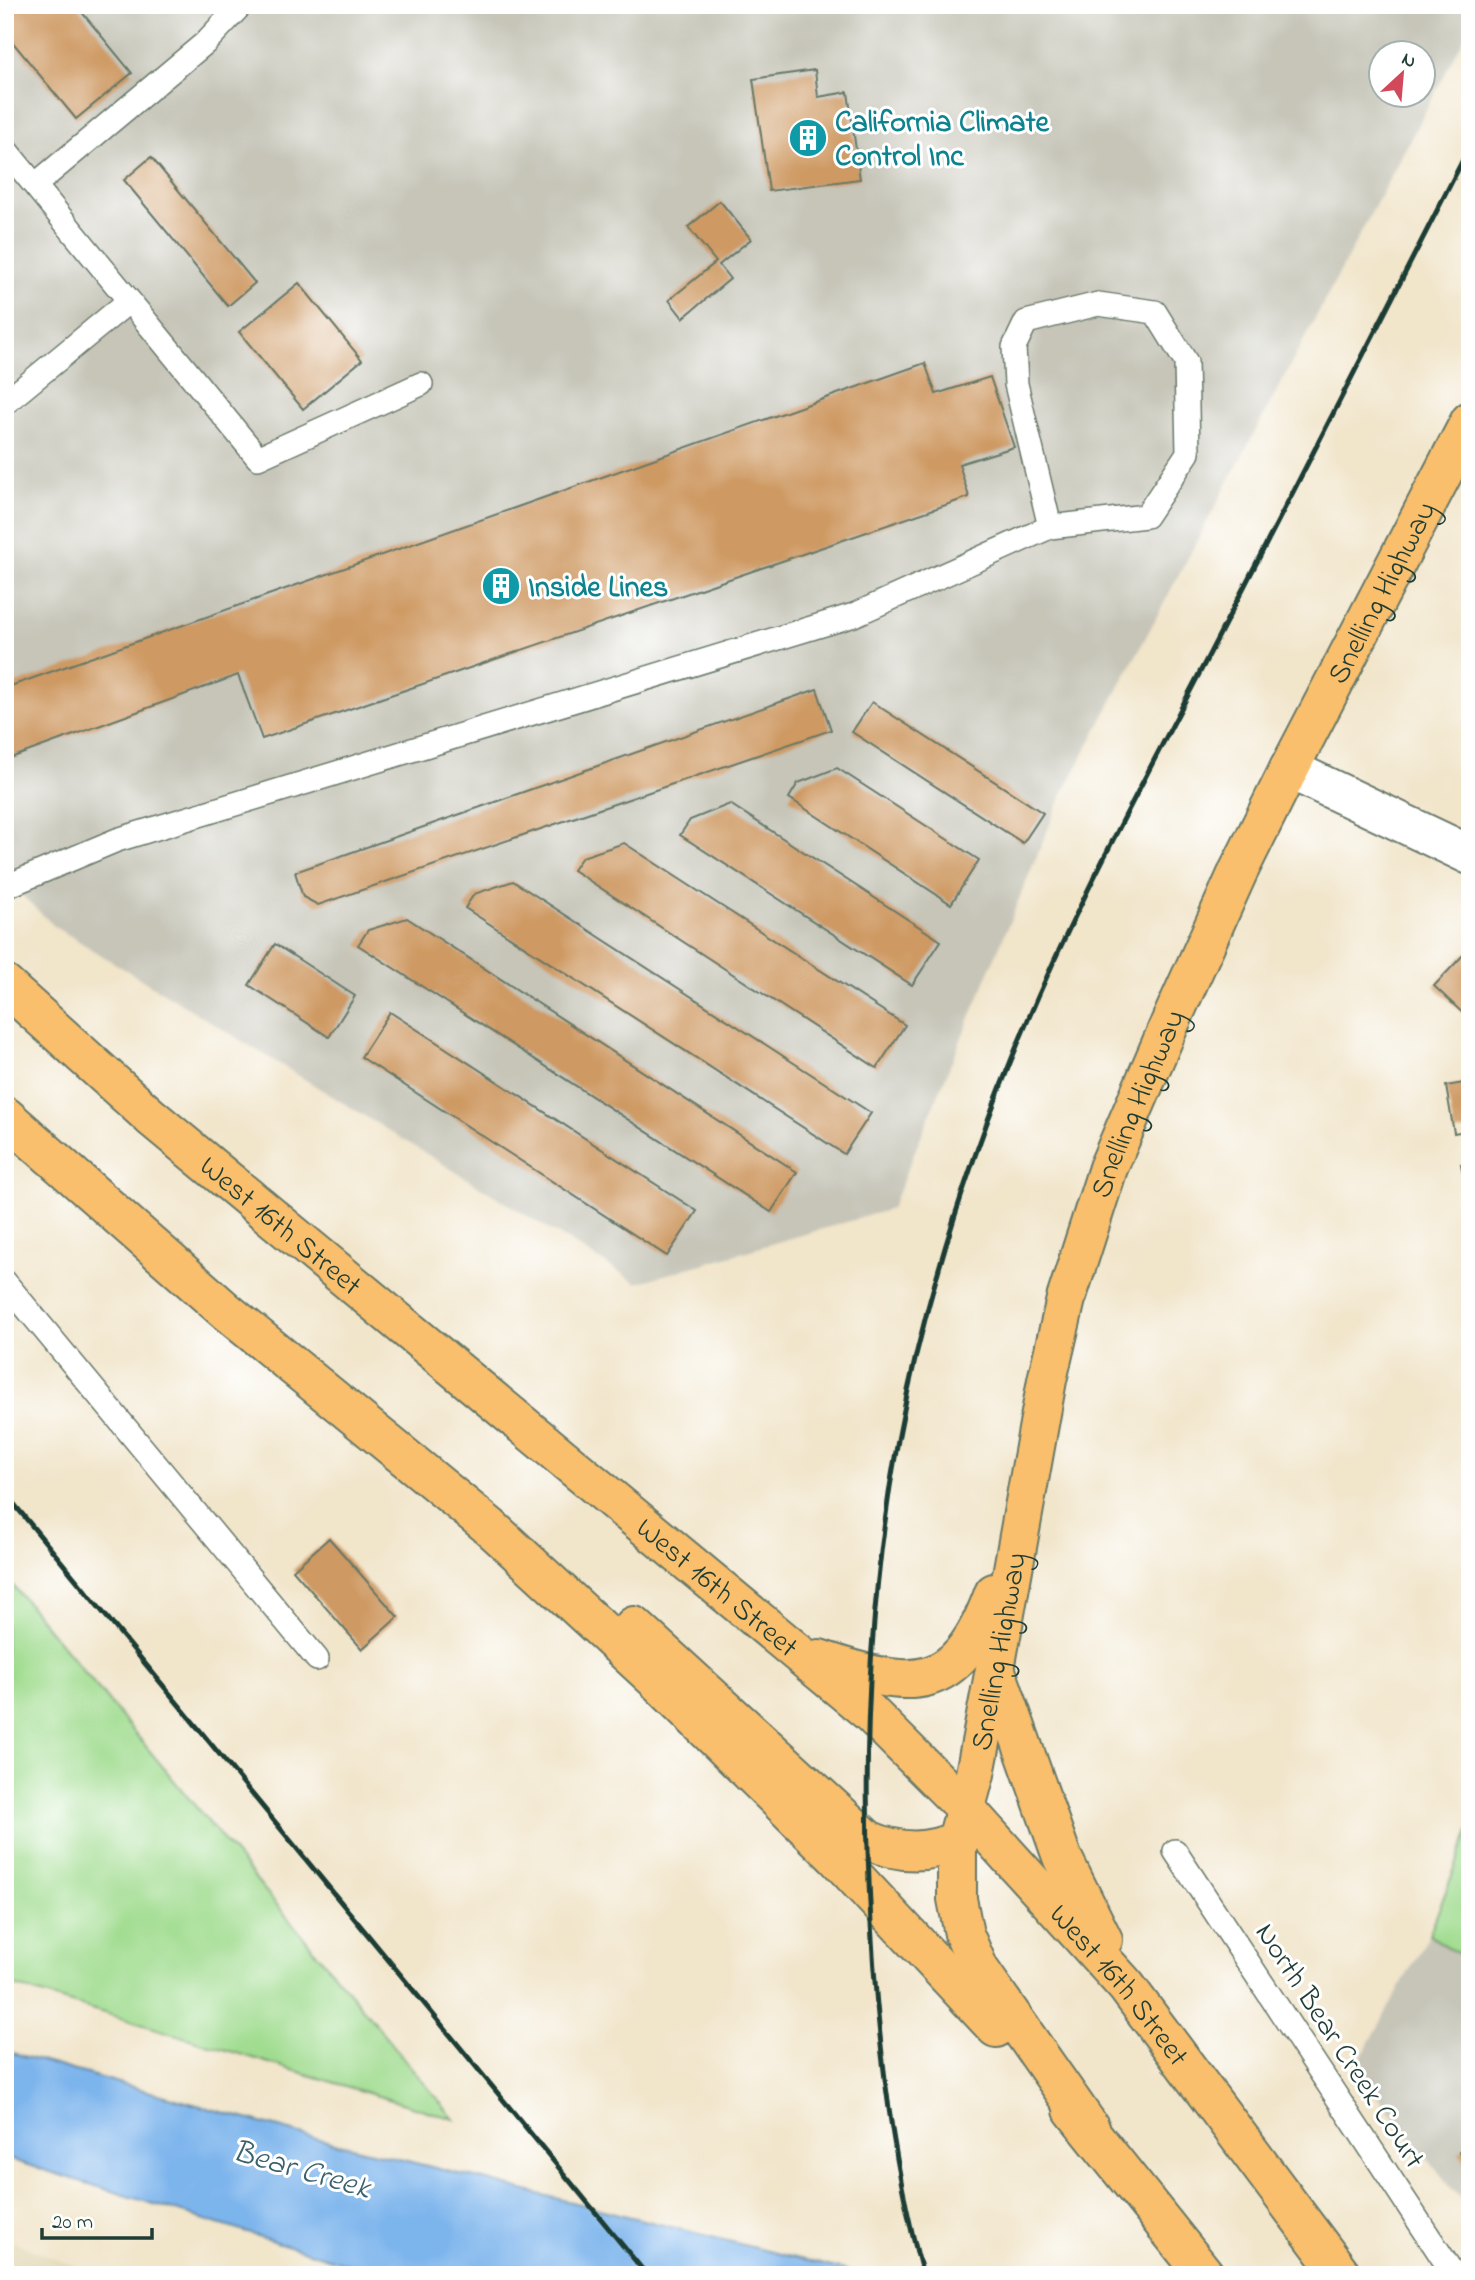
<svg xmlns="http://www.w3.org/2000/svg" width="1475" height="2280" viewBox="0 0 1475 2280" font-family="'Indie Flower',sans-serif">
	<rect width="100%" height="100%" fill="#fff"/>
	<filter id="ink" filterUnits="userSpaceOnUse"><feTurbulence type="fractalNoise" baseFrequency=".0143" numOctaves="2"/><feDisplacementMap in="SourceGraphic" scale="14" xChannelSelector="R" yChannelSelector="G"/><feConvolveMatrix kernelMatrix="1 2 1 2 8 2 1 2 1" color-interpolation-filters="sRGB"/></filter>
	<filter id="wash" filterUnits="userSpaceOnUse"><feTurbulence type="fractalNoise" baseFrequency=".00686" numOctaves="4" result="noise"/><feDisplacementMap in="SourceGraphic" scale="28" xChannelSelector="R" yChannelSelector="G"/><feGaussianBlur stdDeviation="1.57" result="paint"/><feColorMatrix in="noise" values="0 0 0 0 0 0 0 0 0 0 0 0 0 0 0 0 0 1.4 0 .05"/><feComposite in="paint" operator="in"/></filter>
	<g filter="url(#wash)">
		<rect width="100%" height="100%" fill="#f1e5ca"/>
		<polygon fill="#e4dbba" points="5,2239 98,2275 5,2275"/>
		<g fill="#c6c5b8" fill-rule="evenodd">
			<path d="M 5,5 L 1470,5 L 1470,27 L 1062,795 L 891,1209 L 637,1283 L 54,926 L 5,879 ZM 1380,52 L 1422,52 L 1422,94 L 1380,94 Z"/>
			<polygon points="1429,1935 1470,1961 1470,2211 1355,2069"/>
		</g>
		<g fill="#a0dc8f" stroke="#608c62" stroke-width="2">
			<polygon points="5,1576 454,2119 5,1983"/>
			<polygon points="1470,1829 1470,1961 1429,1935"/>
		</g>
		<polygon fill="#7cb4ec" stroke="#4e7890" stroke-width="2" points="5,2051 311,2137 864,2275 383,2275 5,2158"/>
		<g id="blocks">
			<g fill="#ce9962">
				<polygon points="5,5 76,5 132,73 76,119 5,33"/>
				<polygon points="815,70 818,97 848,92 860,179 769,191 753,79"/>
				<polygon points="151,157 255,283 228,306 124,180"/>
				<polygon points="720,201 751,239 719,265 730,279 683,318 669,300 716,262 688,227"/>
				<polygon points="299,283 362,360 303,409 239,332"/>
				<polygon points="925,363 936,394 990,377 1014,447 959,464 969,497 262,739 238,675 5,760 5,688"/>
				<polygon points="817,689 831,730 318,905 303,897 295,872"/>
				<polygon points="872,702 1043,813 1023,843 852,732"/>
				<polygon points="837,768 979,860 951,904 789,798 798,783"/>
				<polygon points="730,804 941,941 912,985 680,835 690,820"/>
				<polygon points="624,843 905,1025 877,1068 573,870 582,857"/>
				<polygon points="513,881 871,1113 844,1154 465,908 474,894"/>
				<polygon points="407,918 797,1172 771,1212 358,945 368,930"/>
				<polygon points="275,944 355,996 329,1037 249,985"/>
				<polygon points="1466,952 1470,956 1470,1020 1434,986"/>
				<polygon points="390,1012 697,1211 667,1256 361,1057"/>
				<polygon points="1470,1082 1470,1130 1454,1133 1446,1086"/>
				<polygon points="1470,1163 1470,1204 1468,1204 1461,1164"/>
				<polygon points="329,1538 398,1617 362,1649 293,1570"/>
				<polygon points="1470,2145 1470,2168 1459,2152"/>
			</g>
		</g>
	</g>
	<g filter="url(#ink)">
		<use href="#blocks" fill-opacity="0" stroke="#687868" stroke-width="2"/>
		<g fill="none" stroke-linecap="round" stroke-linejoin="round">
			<g stroke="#687868" stroke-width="26">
				<g id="lane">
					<polyline points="5,149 258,458 421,384"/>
					<polyline points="35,185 205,43 241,5"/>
					<polyline points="5,403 129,301"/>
					<polyline points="5,887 117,840 854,615 1050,527 1146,516 1188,453 1186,362 1155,312 1098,304 1026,322 1014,347 1016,384 1050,527"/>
					<polyline points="5,1282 317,1659"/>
					<polyline points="1175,1851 1454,2275"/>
				</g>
			</g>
			<g stroke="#687868" stroke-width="42">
				<polyline id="street" points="1289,769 1470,855"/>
			</g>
			<g stroke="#687868" stroke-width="42">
				<g id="primary">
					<path id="s1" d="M 5,985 L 151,1117 L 869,1712 L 966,1809 L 1126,1986 L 1342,2275"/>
					<polyline points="5,1116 226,1311 489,1526 654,1678 836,1857 996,2028"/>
					<path d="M 634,1626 L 868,1840 C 898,1853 928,1855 957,1840"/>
					<path d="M 819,1659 C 911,1690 956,1697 994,1593"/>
					<polyline points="996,1671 1062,1857 1103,1940"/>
					<polyline points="1073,2110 1205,2275"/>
					<path id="s2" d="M 1090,2128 L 979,1969 L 964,1934 L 957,1899 L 957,1840 L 975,1774 L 995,1669 L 1047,1380 L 1066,1299 L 1108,1168 L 1171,1021 L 1238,872 L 1289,769 L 1470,421"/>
				</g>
			</g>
			<use href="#lane" stroke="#fff" stroke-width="23"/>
			<use href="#street" stroke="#fff" stroke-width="38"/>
			<use href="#primary" stroke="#f9bf6d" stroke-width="38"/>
			<g stroke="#1f3d34" stroke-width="5">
				<polyline points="5,1493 647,2275"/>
				<path d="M 923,2275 C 889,2154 874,2007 869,1882 C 862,1705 875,1524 917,1351 C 955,1194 1014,1039 1086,894 C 1126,812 1169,732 1211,651 C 1298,483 1384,314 1470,146"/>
			</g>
		</g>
	</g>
	<defs>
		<g id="building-disc" transform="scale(2.0125)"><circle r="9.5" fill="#0f9aa8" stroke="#fff"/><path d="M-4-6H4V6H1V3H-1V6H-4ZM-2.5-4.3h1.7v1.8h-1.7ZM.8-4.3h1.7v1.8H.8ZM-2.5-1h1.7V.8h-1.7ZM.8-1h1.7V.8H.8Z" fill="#fff"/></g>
	</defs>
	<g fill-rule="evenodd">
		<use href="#building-disc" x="808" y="138"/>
		<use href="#building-disc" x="501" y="586"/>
	</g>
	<g text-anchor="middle" stroke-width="6" stroke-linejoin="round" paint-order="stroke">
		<g font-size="30" font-weight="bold" fill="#0d838f" stroke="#fff" text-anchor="start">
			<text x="835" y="131">California Climate<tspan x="835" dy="34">Control Inc</tspan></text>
			<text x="528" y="596">Inside Lines</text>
		</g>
		<g font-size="30" fill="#1f3d34" stroke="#fff">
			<text dy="10" stroke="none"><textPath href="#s2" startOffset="1654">Snelling Highway</textPath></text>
			<text dy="10" stroke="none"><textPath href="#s2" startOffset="1087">Snelling Highway</textPath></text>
			<text dy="10" stroke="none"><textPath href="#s1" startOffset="366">West 16th Street</textPath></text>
			<text dy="10" stroke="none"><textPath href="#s1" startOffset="933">West 16th Street</textPath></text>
			<text dy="10" stroke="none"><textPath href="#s2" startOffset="520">Snelling Highway</textPath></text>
			<text dy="10" stroke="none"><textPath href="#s1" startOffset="1500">West 16th Street</textPath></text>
			<text transform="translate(1341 2045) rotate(57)" y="10">North Bear Creek Court</text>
		</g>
		<g font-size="32" font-style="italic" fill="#3b616b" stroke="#fff">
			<text transform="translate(302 2168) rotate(16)" y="11">Bear Creek</text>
		</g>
	</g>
	<rect width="1475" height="2280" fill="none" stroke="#fff" stroke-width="28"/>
	<g transform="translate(1402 74) rotate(26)"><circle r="33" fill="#ffffff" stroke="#a5b1ae" stroke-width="2"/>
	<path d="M0-5L12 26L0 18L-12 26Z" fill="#d1495b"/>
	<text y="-10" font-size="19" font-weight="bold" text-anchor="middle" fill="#1f3d34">N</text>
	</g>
	<path d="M42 2228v10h110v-10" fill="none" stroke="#1f3d34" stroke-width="3.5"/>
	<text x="52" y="2228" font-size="21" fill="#1f3d34" stroke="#ffffff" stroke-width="5" paint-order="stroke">20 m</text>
</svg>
